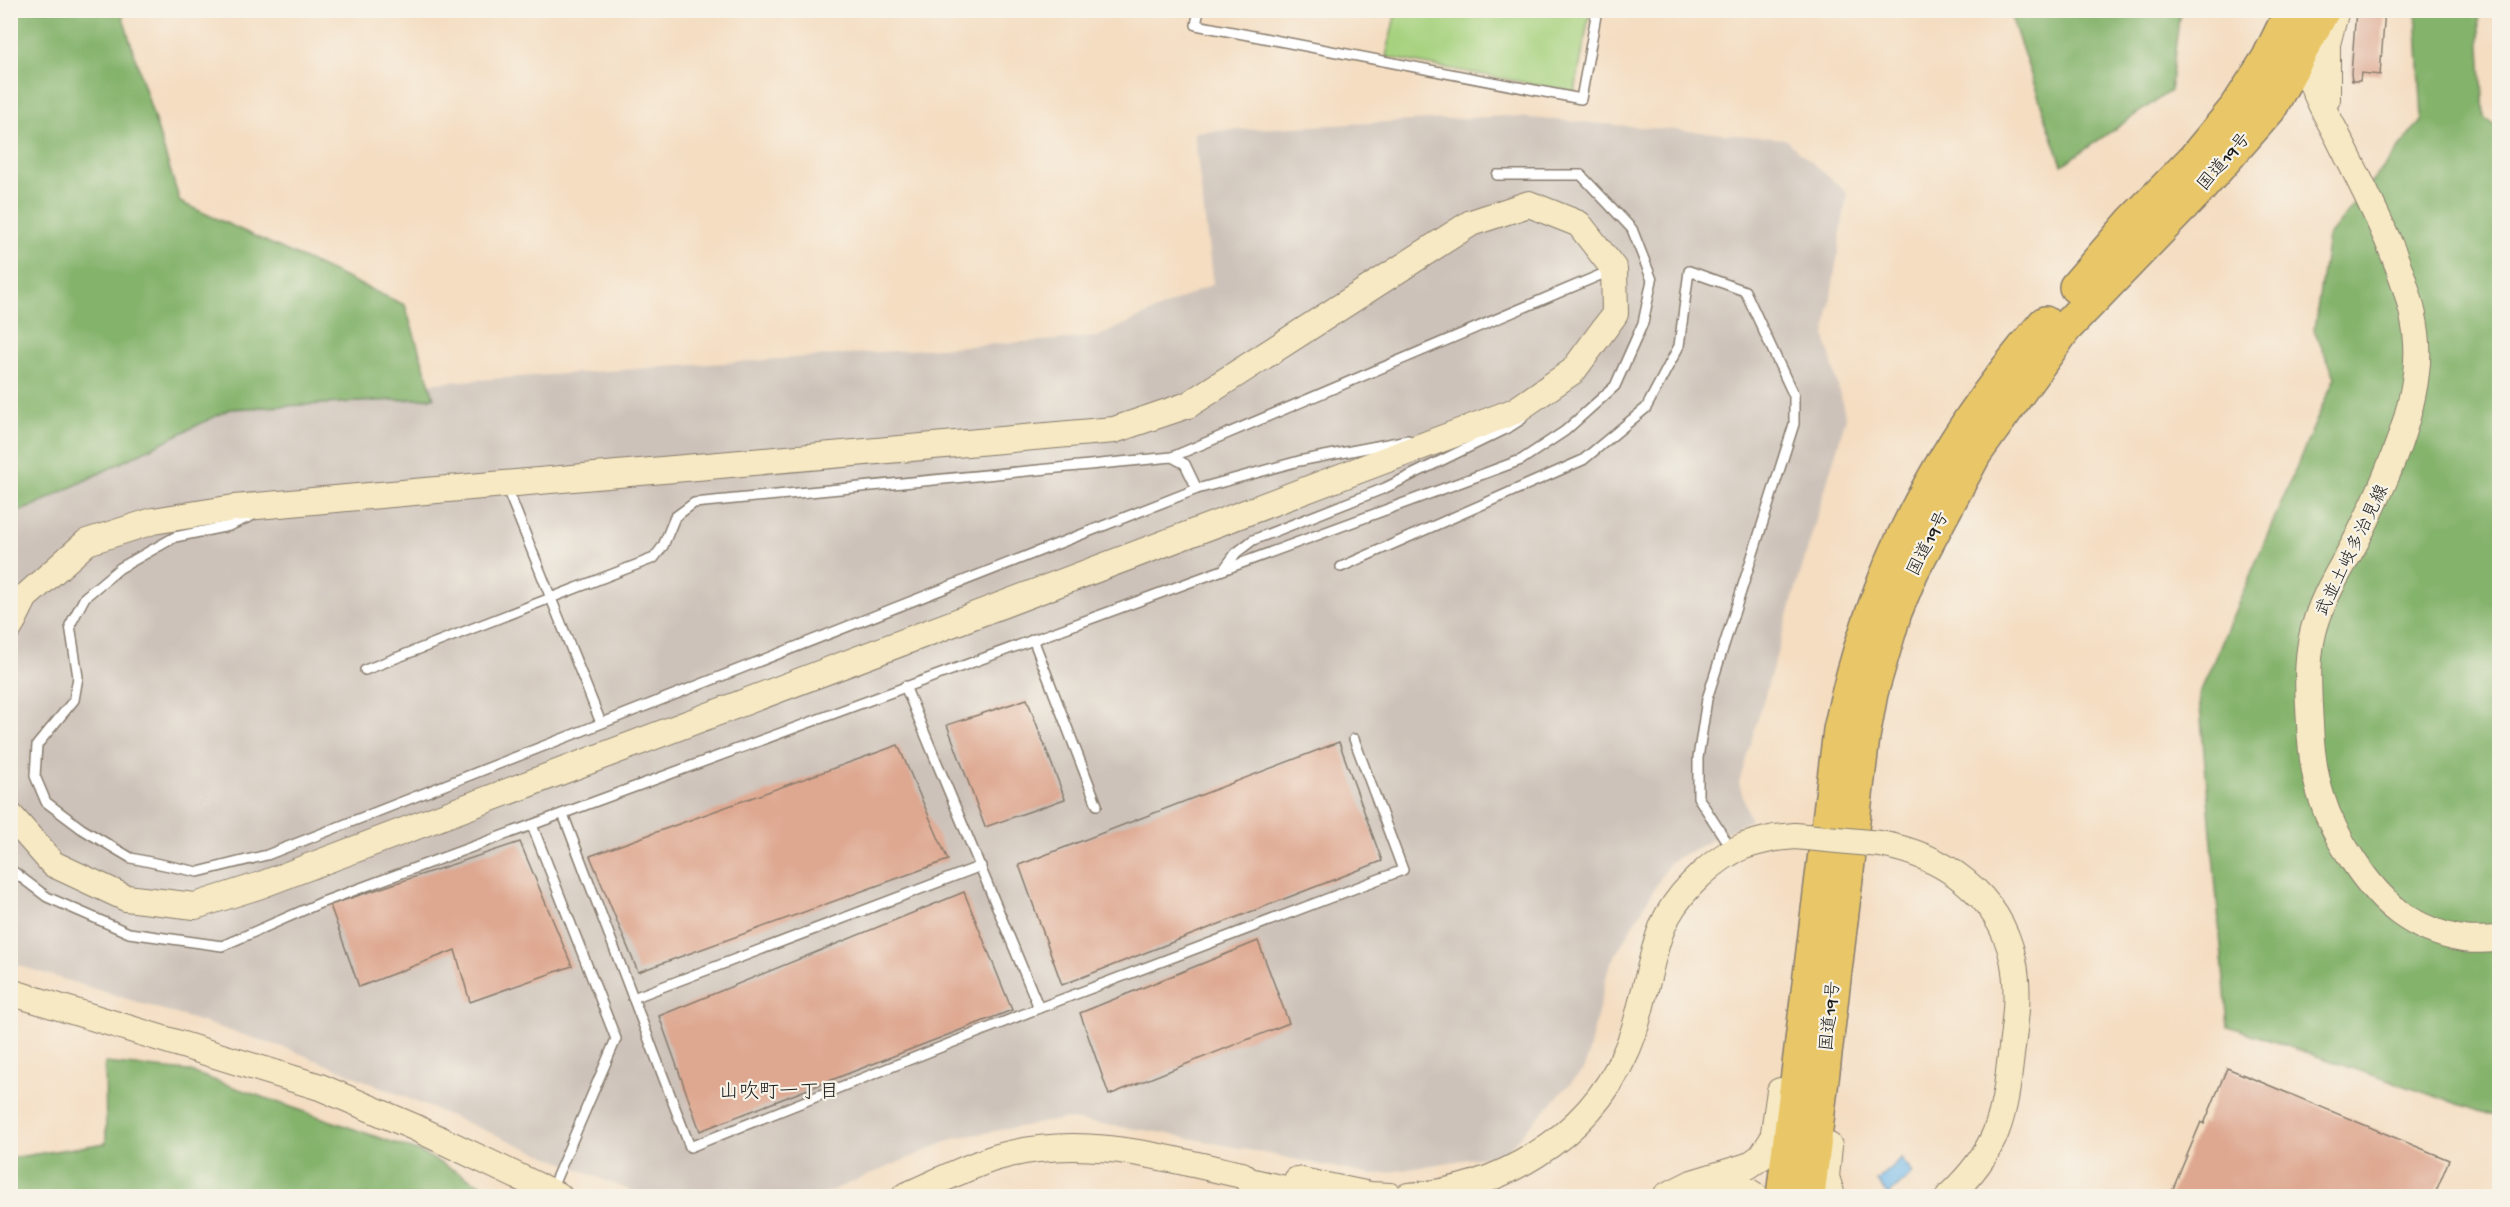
<svg xmlns="http://www.w3.org/2000/svg" width="2510" height="1207" viewBox="0 0 2510 1207" font-family="'Gochi Hand','Klee One',sans-serif">
	<rect width="100%" height="100%" fill="#f7f3e8"/>
	<filter id="ink" filterUnits="userSpaceOnUse"><feTurbulence type="fractalNoise" baseFrequency=".0167" numOctaves="2"/><feDisplacementMap in="SourceGraphic" scale="12" xChannelSelector="R" yChannelSelector="G"/><feConvolveMatrix kernelMatrix="1 2 1 2 8 2 1 2 1" color-interpolation-filters="sRGB"/></filter>
	<filter id="wash" filterUnits="userSpaceOnUse"><feTurbulence type="fractalNoise" baseFrequency=".008" numOctaves="4" result="noise"/><feDisplacementMap in="SourceGraphic" scale="24" xChannelSelector="R" yChannelSelector="G"/><feGaussianBlur stdDeviation="1.35" result="paint"/><feColorMatrix in="noise" values="0 0 0 0 0 0 0 0 0 0 0 0 0 0 0 0 0 1.4 0 .05"/><feComposite in="paint" operator="in"/></filter>
	<g filter="url(#wash)">
		<rect width="100%" height="100%" fill="#f4ddc1"/>
		<polygon fill="#cdc2b9" points="1506,116 1785,139 1847,193 1825,336 1846,418 1739,783 1750,820 1670,862 1609,966 1585,1068 1504,1153 1373,1175 1164,1133 1064,1119 956,1138 819,1196 643,1196 289,1049 11,963 11,496 218,398 1097,337 1213,284 1194,132"/>
		<polygon fill="#a5d17d" stroke="#60764c" stroke-width="1.5" points="1396,11 1590,11 1575,92 1386,57"/>
		<g fill="#84b36c" stroke="#506844" stroke-width="1.5">
			<polygon points="11,10 121,11 180,202 405,305 434,398 230,409 31,507 11,514"/>
			<polygon points="2009,11 2180,11 2170,91 2062,165"/>
			<polygon points="2416,11 2478,11 2484,117 2500,129 2499,1118 2228,1026 2199,695 2335,377 2314,330 2328,237 2422,119"/>
			<polygon points="105,1063 188,1071 420,1152 502,1196 11,1196 11,1158 106,1143"/>
		</g>
		<polygon fill="#72b9ea" stroke="#476a83" stroke-width="1.5" points="1901,1159 1913,1173 1888,1195 1877,1181"/>
		<g id="blocks">
			<g fill="#dea790">
				<polygon points="2356,10 2385,10 2380,75 2361,73 2360,81 2352,81 2351,74"/>
				<polygon points="1027,699 1065,799 985,827 947,725"/>
				<polygon points="1339,742 1382,861 1062,985 1019,865"/>
				<polygon points="898,745 948,860 638,972 590,856"/>
				<polygon points="520,842 572,966 470,1002 455,950 359,987 330,905"/>
				<polygon points="964,892 1012,1010 700,1131 659,1016"/>
				<polygon points="1258,941 1289,1023 1109,1095 1080,1013"/>
				<polygon points="2227,1068 2449,1160 2434,1196 2170,1196 2201,1122 2204,1124"/>
			</g>
		</g>
	</g>
	<g filter="url(#ink)">
		<use href="#blocks" fill-opacity="0" stroke="#887c6e" stroke-width="1.5"/>
		<g fill="none" stroke-linecap="round" stroke-linejoin="round">
			<g stroke="#887c6e" stroke-width="12">
				<g id="lane">
					<polyline points="1199,10 1196,25 1581,99 1597,10"/>
					<polyline points="1172,457 1612,270"/>
					<polyline points="506,486 601,723"/>
					<polyline points="254,515 229,526 175,537 120,568 85,597 70,625 78,677 74,700 37,745 35,776 46,802 82,829 131,858 198,872 267,855 1197,489 1299,461 1408,440"/>
					<polyline points="1341,567 1583,460 1646,408 1679,346 1689,271 1745,291 1794,396 1794,424 1707,699 1698,758 1698,797 1732,850"/>
					<polyline points="1224,569 1236,553 1253,540 1385,488 1508,428 1522,419"/>
					<polyline points="1033,639 1097,805"/>
					<polyline points="365,670 654,558 663,546 675,517 694,503 1172,457 1185,464 1197,489"/>
					<polyline points="905,686 1039,1008"/>
					<polyline points="563,814 690,1147 1039,1008 1403,870 1354,739"/>
					<polyline points="532,825 616,1039 551,1190"/>
					<polyline points="10,869 47,897 129,933 222,946 320,903 1521,460 1565,431 1615,386 1643,323 1652,280 1632,229 1581,175 1497,175"/>
					<polyline points="633,998 981,866"/>
				</g>
			</g>
			<g stroke="#887c6e" stroke-width="28">
				<g id="secondary">
					<path d="M 2303,38 C 2306,52 2307,67 2311,80 C 2317,100 2329,119 2338,137 C 2367,196 2413,279 2417,343 C 2421,404 2384,485 2357,539 C 2343,565 2326,591 2317,619 C 2305,653 2308,689 2310,724 C 2312,778 2323,817 2354,862 C 2382,904 2412,930 2463,939 C 2474,941 2488,939 2500,939"/>
					<polyline points="2327,99 2327,44 2336,10"/>
					<polyline points="10,627 25,597 87,542 153,521 234,508 1114,430 1188,405 1471,223 1529,204 1579,224 1614,269 1615,314 1573,371 1515,411 258,886 195,906 126,898 53,864 10,815"/>
					<path d="M 1880,844 C 1943,855 1999,894 2013,959 C 2020,991 2015,1023 2011,1055 C 2004,1119 1998,1150 1949,1196"/>
					<polyline points="10,992 320,1087 414,1127 559,1196"/>
					<polyline points="1829,1146 1826,1177 1832,1196"/>
					<polyline points="1297,1180 1370,1195 1390,1196"/>
					<path d="M 1702,1192 C 1719,1186 1741,1183 1755,1196"/>
					<path d="M 905,1196 C 933,1184 970,1165 998,1157 C 1081,1133 1160,1157 1242,1175 L 1249,1181 L 1316,1196"/>
					<path d="M 1408,1196 C 1498,1190 1587,1139 1625,1054 C 1634,1035 1639,1014 1644,993 C 1651,968 1655,939 1668,915 C 1683,889 1715,857 1744,846 C 1754,843 1765,840 1775,838"/>
					<polyline points="1666,1196 1692,1183 1748,1166 1761,1157 1773,1139 1780,1091"/>
				</g>
			</g>
			<g stroke="#887c6e" stroke-width="36">
				<g id="highway">
					<polyline points="2076,287 2133,221 2194,159 2237,107 2268,59 2292,10"/>
					<path d="M 1783,1196 L 1840,730 C 1872,573 1940,444 2045,323"/>
					<polyline points="1808,1196 1863,737 1871,693 1895,612 1912,571 1975,453 2065,328 2198,190 2270,108 2323,10"/>
				</g>
			</g>
			<use href="#lane" stroke="#fff" stroke-width="9"/>
			<use href="#secondary" stroke="#f6e9c3" stroke-width="26"/>
			<use href="#highway" stroke="#e9c769" stroke-width="33"/>
			<g stroke="#887c6e" stroke-width="28" stroke-linecap="butt">
				<polyline id="secondary-bridge" points="1775,838 1795,836 1880,844"/>
			</g>
			<use href="#secondary-bridge" stroke="#f6e9c3" stroke-width="26"/>
		</g>
	</g>
	<g text-anchor="middle" stroke-width="4.5" stroke-linejoin="round" paint-order="stroke">
		<g font-size="18" fill="#1c1c1c" stroke="#f7f3e8">
			<text transform="translate(2223 161) rotate(-49)" y="6">国道19号</text>
			<text transform="translate(1927 543) rotate(-63)" y="6">国道19号</text>
			<text transform="translate(2351 550) rotate(-64)" y="6">武並土岐多治見線</text>
			<text transform="translate(1829 1016) rotate(-84)" y="6">国道19号</text>
		</g>
		<g font-size="20" fill="#1c1c1c" stroke="#f7f3e8">
			<text x="779" y="1097">山吹町一丁目</text>
		</g>
	</g>
	<rect width="2510" height="1207" fill="none" stroke="#f7f3e8" stroke-width="36"/>
</svg>
